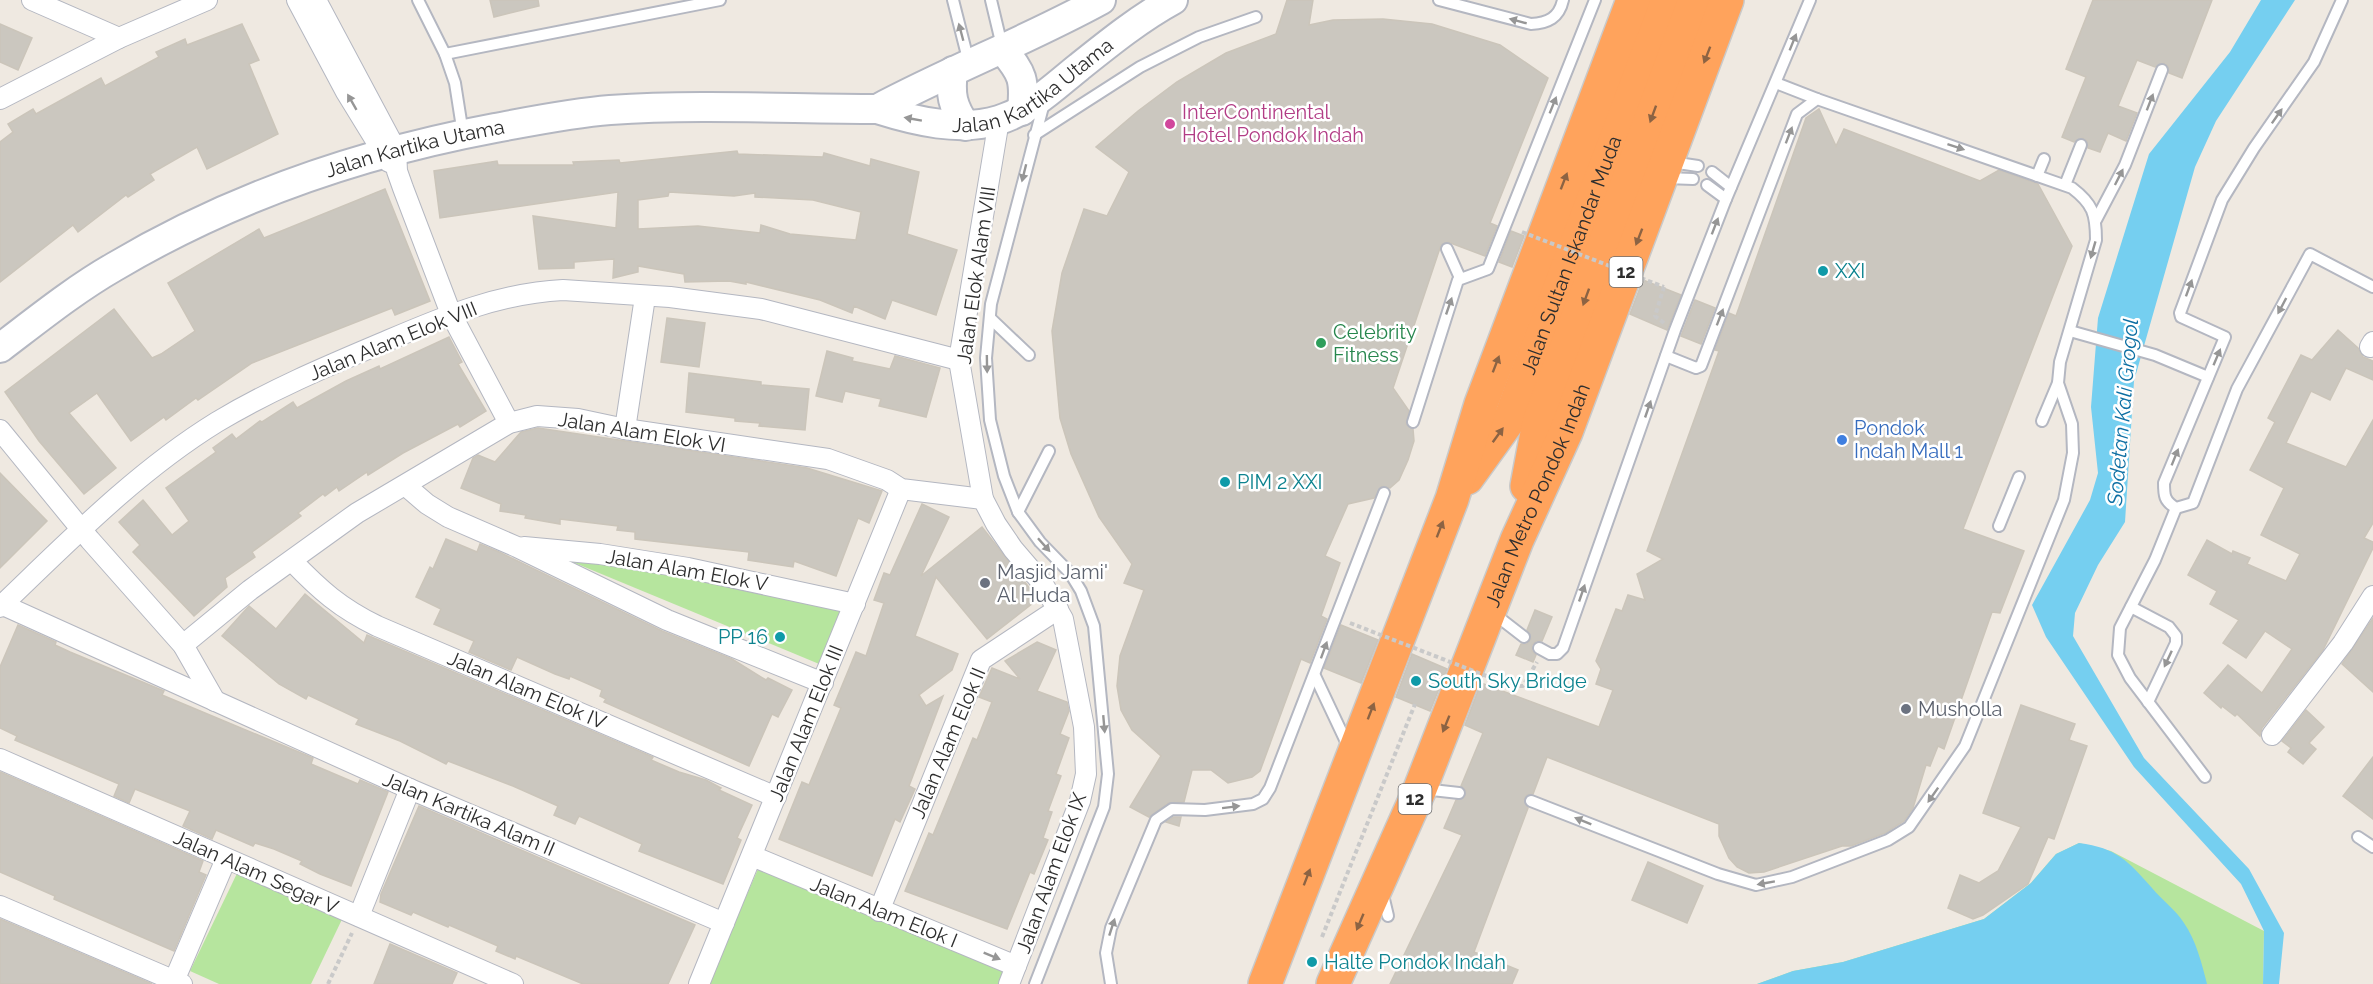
<svg xmlns="http://www.w3.org/2000/svg" width="2373" height="984" viewBox="0 0 2373 984" font-family="Raleway,sans-serif">
	<rect width="100%" height="100%" fill="#efe9e1"/>
	<g fill="#b6e59e">
		<polygon points="541,549 845,607 824,666"/>
		<polygon points="2079,843 2111,851 2264,931 2263,984 1757,984 1793,971 1843,962 1984,919 2031,883 2056,854"/>
		<polygon points="242,863 346,911 311,984 219,984 190,971"/>
		<polygon points="758,869 1006,971 1001,984 708,984"/>
	</g>
	<g fill="#75cff0">
		<polygon points="2261,0 2295,0 2216,121 2195,167 2134,381 2125,522 2098,565 2075,613 2073,636 2144,758 2249,869 2284,933 2279,984 2263,984 2264,931 2241,884 2134,767 2046,637 2032,605 2090,500 2098,473 2091,407 2098,318 2149,154 2230,52"/>
		<path d="M 2079,843 C 2117,848 2128,861 2152,888 C 2162,900 2176,910 2184,923 C 2196,940 2202,964 2207,984 L 1757,984 L 1793,971 L 1843,962 L 1984,919 L 2031,883 L 2056,854 Z"/>
	</g>
	<g fill="#cbc7bf" stroke="#cbc5ba" stroke-width="1.5" fill-rule="evenodd">
		<polygon points="490,0 538,0 539,6 494,17"/>
		<polygon points="1287,0 1313,0 1309,25 1333,20 1383,19 1432,24 1500,45 1548,78 1490,223 1497,226 1485,256 1448,242 1441,245 1393,388 1409,411 1406,424 1413,429 1414,441 1408,460 1399,480 1390,488 1382,486 1374,498 1348,504 1325,556 1340,563 1321,616 1327,619 1310,663 1301,659 1260,771 1252,777 1228,783 1211,770 1192,770 1184,802 1168,803 1149,817 1130,807 1161,756 1132,730 1121,710 1117,686 1120,656 1144,590 1124,583 1132,564 1099,517 1071,454 1060,418 1052,331 1062,273 1084,209 1107,216 1129,172 1096,147 1138,111 1177,82 1226,53 1276,34"/>
		<polygon points="2093,0 2212,0 2182,78 2169,73 2168,66 2164,63 2155,67 2137,60 2118,106 2137,113 2126,141 2108,133 2100,152 2088,148 2087,141 2083,138 2074,142 2062,137 2086,77 2066,69"/>
		<polygon points="0,24 32,38 18,70 0,62"/>
		<polygon points="242,24 259,60 249,64 278,134 207,169 197,147 150,174 154,180 128,197 126,195 78,232 73,225 0,282 0,142 13,132 8,124 33,109 36,114 101,78 105,86 159,57 156,52 185,39 187,45"/>
		<polygon points="1819,109 1836,146 1844,129 1980,181 1999,170 2038,184 2072,246 1963,529 2024,551 2000,613 1992,612 1944,749 1938,746 1930,766 1926,765 1913,808 1904,821 1885,833 1851,846 1842,846 1764,872 1749,873 1737,867 1729,858 1719,836 1719,824 1547,757 1533,794 1527,795 1524,799 1528,808 1474,952 1518,970 1512,984 1390,984 1462,835 1444,828 1456,800 1465,797 1466,791 1461,786 1483,733 1465,725 1481,683 1599,727 1613,690 1596,684 1601,669 1596,661 1616,609 1622,611 1628,595 1645,600 1637,574 1663,559 1647,551 1719,351 1715,350 1729,313 1736,316 1806,118"/>
		<path d="M 737,151 L 738,154 L 823,157 L 824,153 L 870,166 L 871,159 L 919,172 L 907,234 L 957,250 L 936,315 L 892,300 L 885,319 L 854,306 L 852,313 L 820,300 L 746,282 L 746,284 L 729,281 L 685,282 L 684,274 L 638,266 L 638,272 L 613,278 L 614,259 L 574,262 L 574,268 L 539,269 L 533,216 L 616,228 L 618,192 L 440,218 L 434,171 L 497,161 L 498,165 L 574,165 L 573,162 L 619,160 L 620,163 ZM 669,192 L 734,196 L 755,193 L 755,197 L 813,200 L 861,212 L 856,240 L 790,234 L 761,225 L 760,233 L 698,226 L 638,229 L 638,200 L 668,196 Z"/>
		<polygon points="385,189 430,301 395,315 392,308 252,363 198,400 196,398 166,420 164,417 131,441 97,393 69,413 116,468 84,494 39,441 5,392 114,309 152,358 161,354 195,331 168,283 259,229 264,238"/>
		<polygon points="1511,231 1524,236 1512,267 1499,262"/>
		<polygon points="1643,280 1681,295 1667,330 1630,314"/>
		<polygon points="1695,300 1715,308 1701,344 1681,336"/>
		<polygon points="667,318 705,323 699,367 661,362"/>
		<polygon points="2338,330 2358,348 2363,357 2373,361 2373,380 2346,368 2330,400 2311,391 2286,443 2346,467 2373,420 2373,523 2364,538 2373,542 2373,548 2323,650 2262,728 2260,736 2237,714 2235,716 2222,706 2221,708 2204,693 2228,665 2262,693 2292,649 2265,631 2246,658 2223,643 2239,620 2210,604 2217,591 2188,575 2207,540 2232,554 2233,551 2250,558 2247,564 2286,581 2300,554 2261,535 2284,488 2250,470 2275,422 2268,418 2301,355 2312,360"/>
		<polygon points="449,337 462,362 458,364 486,411 460,427 458,424 403,453 368,475 367,472 339,491 337,487 325,496 323,494 298,513 301,516 252,552 255,557 225,578 227,587 194,616 133,552 140,545 119,522 143,500 172,535 189,521 166,488 216,452 213,448 232,434 236,439 260,421 262,422 293,402 297,408 346,381 379,366 380,369"/>
		<polygon points="827,351 853,358 852,361 890,369 895,356 940,368 926,417 879,406 881,399 845,391 842,402 816,396"/>
		<polygon points="689,373 761,382 761,385 809,389 805,430 759,426 760,423 735,421 735,418 686,412"/>
		<polygon points="538,428 807,468 882,491 869,523 858,518 836,576 794,561 793,567 748,560 749,552 635,539 635,532 617,530 618,526 560,519 560,524 525,518 526,515 500,511 501,504 461,488 473,458 478,455 495,462 521,432"/>
		<polygon points="0,473 47,521 0,568"/>
		<polygon points="922,504 949,517 921,576 982,527 1038,599 987,639 936,577 915,636 958,654 952,670 919,695 926,706 943,696 909,786 915,789 900,822 895,819 872,876 779,839 802,782 809,785 841,708 834,705 856,652 866,656 884,603 874,600 884,573 890,575"/>
		<polygon points="446,539 477,552 480,544 499,552 662,631 732,659 766,680 768,678 792,690 778,717 772,714 749,766 604,702 606,699 600,696 602,690 570,676 569,679 555,674 517,657 511,670 469,652 474,641 434,624 441,609 416,597 430,567 433,569"/>
		<polygon points="305,594 364,643 367,635 653,757 651,760 679,772 706,780 721,788 719,790 752,805 737,838 741,840 723,884 639,851 642,844 579,816 575,824 554,815 558,806 513,786 448,761 446,764 400,741 356,724 359,719 308,695 306,699 279,684 222,636 249,606 276,629"/>
		<polygon points="1535,610 1552,617 1542,641 1536,641 1532,645 1532,651 1536,655 1533,662 1516,655 1521,644 1527,644 1531,639 1527,630"/>
		<polygon points="2373,618 2373,692 2342,664"/>
		<polygon points="18,625 56,642 55,645 70,652 164,691 162,695 313,758 311,764 358,784 360,780 388,792 351,886 320,874 300,864 302,861 274,849 255,843 253,846 216,830 212,839 183,826 190,811 135,789 129,803 114,796 119,784 15,740 17,736 0,728 0,667"/>
		<polygon points="1341,625 1378,640 1361,683 1324,668"/>
		<polygon points="1037,642 1056,650 1037,691 1067,702 1069,711 1060,734 1069,738 1056,774 1061,776 1048,811 1052,812 1043,838 1048,840 1034,874 1030,872 1007,929 905,891 929,833 933,835 973,738 977,740 992,702 979,697 992,668 1020,679 1005,661"/>
		<polygon points="1412,654 1447,669 1430,711 1396,697"/>
		<polygon points="2021,705 2075,724 2069,740 2087,746 2054,839 2048,837 2028,884 1983,915 1973,919 1948,908 1960,875 1979,883 1998,871 2021,827 1983,813"/>
		<polygon points="2306,710 2324,727 2309,743 2316,749 2303,764 2288,752 2291,748 2282,741"/>
		<polygon points="2373,757 2373,819 2343,796"/>
		<polygon points="0,772 203,861 199,872 206,875 174,951 54,899 55,896 0,872"/>
		<polygon points="419,806 695,925 668,984 583,984 516,956 515,959 496,951 498,946 449,925 448,927 413,912 411,915 380,902 381,894"/>
		<polygon points="1174,817 1181,817 1179,826 1166,822"/>
		<polygon points="1648,862 1703,886 1687,923 1632,900"/>
		<polygon points="0,919 152,984 0,984"/>
		<polygon points="390,944 457,973 452,984 374,984"/>
	</g>
	<g fill="none" stroke-linecap="round" stroke-linejoin="round">
		<g stroke="#b4b7c1" stroke-width="14">
			<g id="lane">
				<polyline points="418,0 445,54 720,0"/>
				<polyline points="953,0 969,63"/>
				<polyline points="991,0 1002,46"/>
				<path d="M 1439,0 L 1531,24 C 1548,23 1559,18 1563,0"/>
				<path d="M 2342,0 L 2314,62 L 2254,148 L 2222,200 L 2180,313 L 2181,317 L 2225,337 L 2164,483 C 2164,495 2164,501 2176,508 L 2193,503 L 2237,389 L 2310,254 L 2373,287"/>
				<polyline points="445,54 455,83 463,134"/>
				<polyline points="1776,83 1817,99"/>
				<polyline points="1034,135 1140,67 1199,37 1256,17"/>
				<polyline points="1671,162 1698,166"/>
				<polyline points="1712,172 1731,187"/>
				<polyline points="2037,176 2044,159"/>
				<polyline points="1666,178 1693,179"/>
				<polyline points="1707,185 1726,199"/>
				<polyline points="2065,185 2081,145"/>
				<polyline points="2096,220 2125,165 2162,70"/>
				<polyline points="1447,249 1460,278"/>
				<polyline points="990,318 1029,355"/>
				<polyline points="2070,331 2155,355 2208,377"/>
				<polyline points="2042,421 2058,383"/>
				<polyline points="1413,422 1458,280 1488,269 1595,0"/>
				<polyline points="2176,508 2155,560 2120,628 2118,655 2130,678 2205,777"/>
				<polyline points="1018,512 1049,451"/>
				<polyline points="1999,526 2019,477"/>
				<polyline points="2131,607 2169,627 2176,636 2176,643 2148,702"/>
				<polyline points="1493,613 1524,637"/>
				<polyline points="1539,648 1550,654 1557,654 1563,648 1675,330 1726,199 1810,0"/>
				<polyline points="1315,676 1349,748"/>
				<polyline points="1423,789 1459,793"/>
				<path d="M 1531,801 L 1718,874 L 1756,885 L 1792,877 L 1888,840 L 1909,827 L 1965,746 L 2064,500 L 2073,453 L 2072,424 L 2058,383 L 2060,362 L 2096,240 C 2096,214 2093,204 2072,188 L 1817,99 L 1797,114 L 1701,366 L 1696,368 L 1666,356"/>
				<polyline points="2358,837 2373,847"/>
				<polyline points="1382,891 1388,916"/>
				<polyline points="1035,984 1104,807 1108,774 1094,626 1081,591 1070,573 1040,542 1018,512 1004,476 990,420 986,358 991,304 1044,103"/>
				<polyline points="1111,984 1106,953 1111,928 1156,820 1172,809 1205,810 1253,804 1263,799 1270,788 1384,493"/>
			</g>
		</g>
		<g stroke="#b4b7c1" stroke-width="22">
			<g id="street">
				<polyline points="32,0 119,38"/>
				<polyline points="297,0 346,92 389,162"/>
				<polyline points="316,0 396,150 397,171 403,188 451,314 509,423"/>
				<polyline points="0,99 119,38 207,0"/>
				<polyline points="999,120 959,360 983,499 996,524 1013,549 1043,584 1063,619 1084,727 1086,774 1080,801 1009,984"/>
				<polyline points="2370,347 2373,342"/>
				<polyline points="625,429 645,297"/>
				<polyline points="0,430 90,540 183,645 215,701"/>
				<polyline points="406,486 427,504 448,517 517,547 667,620 823,683"/>
				<polyline points="524,547 600,554 688,568 855,604"/>
				<path d="M 292,561 C 320,590 340,608 377,626 L 776,797"/>
				<polyline points="3,605 410,789 724,923"/>
				<path d="M 0,607 C 68,542 136,472 217,422 C 272,389 330,365 389,340 C 445,316 501,293 563,290 L 670,297 L 761,309 L 959,360"/>
				<polyline points="183,645 250,590 357,513 509,423 537,416 578,419 625,429 828,459 887,480 901,489 983,499"/>
				<polyline points="2272,735 2343,643 2373,596"/>
				<polyline points="0,759 513,984"/>
				<polyline points="752,856 1016,966"/>
				<polyline points="0,906 182,984"/>
				<polyline points="879,911 981,660 1058,609"/>
				<polyline points="359,916 410,789"/>
				<polyline points="174,981 226,859"/>
				<polyline points="699,984 901,489"/>
			</g>
		</g>
		<g stroke="#b4b7c1" stroke-width="32">
			<g id="secondary">
				<path d="M 1003,50 C 1023,74 1025,80 1022,111"/>
				<path d="M 953,71 C 950,94 952,106 966,126"/>
				<path d="M 877,109 C 950,70 1028,40 1101,0"/>
				<path id="s1" d="M 0,348 C 37,320 74,290 114,267 C 232,197 361,153 495,128 C 533,121 571,113 610,110 C 699,104 789,109 877,109 C 915,121 960,132 999,120 C 1031,110 1054,87 1079,67 C 1109,43 1140,18 1173,0"/>
			</g>
		</g>
		<g stroke="#c9c9c9" stroke-width="36">
			<g id="highway">
				<path id="s2" d="M 1467,478 L 1511,417 L 1666,0"/>
				<polyline points="1527,486 1539,422 1695,0"/>
				<polyline points="1265,984 1452,499 1481,404 1633,0"/>
				<path id="s3" d="M 1333,984 L 1420,789 L 1517,540 L 1566,432 L 1727,0"/>
			</g>
		</g>
		<g stroke="#c9c9c9" stroke-width="4" stroke-dasharray="4.5 3" stroke-linecap="butt">
			<polyline points="1664,323 1655,316 1664,287"/>
			<polyline points="1491,678 1511,686 1523,686 1537,662"/>
			<polyline points="1322,937 1415,704"/>
			<polyline points="328,984 352,933"/>
		</g>
		<use href="#lane" stroke="#fff" stroke-width="10"/>
		<use href="#street" stroke="#fff" stroke-width="20"/>
		<use href="#secondary" stroke="#fff" stroke-width="28"/>
		<use href="#highway" stroke="#ffa35c" stroke-width="33"/>
		<g stroke="#c9c9c9" stroke-width="4" stroke-dasharray="4.5 3" stroke-linecap="butt">
			<polyline points="1522,232 1664,287"/>
			<polyline points="1350,623 1489,677"/>
		</g>
	</g>
	<defs><path id="oneway-solid" d="M-6-.8H1V-3.2L6.5 0L1 3.2V.8H-6Z" transform="scale(1.5)"/></defs>
	<g fill="#969696">
		<use href="#oneway-solid" transform="translate(1518 21) rotate(-165)"/>
		<use href="#oneway-solid" transform="translate(961 32) rotate(-105)"/>
		<use href="#oneway-solid" transform="translate(1793 42) rotate(-68)"/>
		<use href="#oneway-solid" transform="translate(352 102) rotate(-120)"/>
		<use href="#oneway-solid" transform="translate(2150 102) rotate(-69)"/>
		<use href="#oneway-solid" transform="translate(1553 105) rotate(-68)"/>
		<use href="#oneway-solid" transform="translate(2277 116) rotate(-55)"/>
		<use href="#oneway-solid" transform="translate(913 119) rotate(-170)"/>
		<use href="#oneway-solid" transform="translate(1789 135) rotate(-69)"/>
		<use href="#oneway-solid" transform="translate(1956 147) rotate(18)"/>
		<use href="#oneway-solid" transform="translate(1024 173) rotate(104)"/>
		<use href="#oneway-solid" transform="translate(2119 177) rotate(-63)"/>
		<use href="#oneway-solid" transform="translate(1715 226) rotate(-69)"/>
		<use href="#oneway-solid" transform="translate(2093 250) rotate(106)"/>
		<use href="#oneway-solid" transform="translate(2189 288) rotate(-70)"/>
		<use href="#oneway-solid" transform="translate(1449 306) rotate(-71)"/>
		<use href="#oneway-solid" transform="translate(2282 306) rotate(118)"/>
		<use href="#oneway-solid" transform="translate(1720 317) rotate(-69)"/>
		<use href="#oneway-solid" transform="translate(2217 357) rotate(-67)"/>
		<use href="#oneway-solid" transform="translate(987 364) rotate(89)"/>
		<use href="#oneway-solid" transform="translate(1648 409) rotate(-71)"/>
		<use href="#oneway-solid" transform="translate(2175 457) rotate(-68)"/>
		<use href="#oneway-solid" transform="translate(1044 545) rotate(48)"/>
		<use href="#oneway-solid" transform="translate(1582 593) rotate(-71)"/>
		<use href="#oneway-solid" transform="translate(1324 650) rotate(-70)"/>
		<use href="#oneway-solid" transform="translate(2168 659) rotate(115)"/>
		<use href="#oneway-solid" transform="translate(1104 724) rotate(85)"/>
		<use href="#oneway-solid" transform="translate(1933 795) rotate(125)"/>
		<use href="#oneway-solid" transform="translate(1231 807) rotate(-7)"/>
		<use href="#oneway-solid" transform="translate(1583 821) rotate(-158)"/>
		<use href="#oneway-solid" transform="translate(1766 883) rotate(170)"/>
		<use href="#oneway-solid" transform="translate(1112 927) rotate(-72)"/>
		<use href="#oneway-solid" transform="translate(992 956) rotate(22)"/>
	</g>
	<g fill="#8c6343">
		<use href="#oneway-solid" transform="translate(1707 55) rotate(111)"/>
		<use href="#oneway-solid" transform="translate(1653 114) rotate(110)"/>
		<use href="#oneway-solid" transform="translate(1564 181) rotate(-69)"/>
		<use href="#oneway-solid" transform="translate(1639 237) rotate(111)"/>
		<use href="#oneway-solid" transform="translate(1586 297) rotate(110)"/>
		<use href="#oneway-solid" transform="translate(1496 364) rotate(-69)"/>
		<use href="#oneway-solid" transform="translate(1498 435) rotate(-54)"/>
		<use href="#oneway-solid" transform="translate(1440 529) rotate(-69)"/>
		<use href="#oneway-solid" transform="translate(1371 711) rotate(-69)"/>
		<use href="#oneway-solid" transform="translate(1446 724) rotate(112)"/>
		<use href="#oneway-solid" transform="translate(1307 877) rotate(-69)"/>
		<use href="#oneway-solid" transform="translate(1360 922) rotate(113)"/>
	</g>
	<circle fill="#d1479c" stroke="#fff" stroke-width="2" cx="1170" cy="124" r="6"/>
	<g fill="#0f9aa8" stroke="#fff" stroke-width="2">
		<circle cx="1823" cy="271" r="6"/>
		<circle cx="1225" cy="482" r="6"/>
		<circle cx="780" cy="637" r="6"/>
		<circle cx="1416" cy="681" r="6"/>
		<circle cx="1312" cy="962" r="6"/>
	</g>
	<circle fill="#2e9e5b" stroke="#fff" stroke-width="2" cx="1321" cy="343" r="6"/>
	<circle fill="#3f7fe0" stroke="#fff" stroke-width="2" cx="1842" cy="440" r="6"/>
	<g fill="#6b7280" stroke="#fff" stroke-width="2">
		<circle cx="985" cy="583" r="6"/>
		<circle cx="1906" cy="709" r="6"/>
	</g>
	<g text-anchor="middle" stroke-width="5" stroke-linejoin="round" paint-order="stroke">
		<g fill="#fff" stroke="#6d6d6d" stroke-width="1.5">
			<rect x="1609.5" y="257" width="33" height="30" rx="4.5"/>
			<rect x="1398.5" y="784" width="33" height="30" rx="4.5"/>
		</g>
		<g font-size="18" font-weight="bold" fill="#2e2e2e">
			<text x="1626" y="278">12</text>
			<text x="1415" y="805">12</text>
		</g>
		<g font-size="20" fill="#2e2e2e" stroke="#fff">
			<text dy="7" stroke="none"><textPath href="#s1" startOffset="1100">Jalan Kartika Utama</textPath></text>
			<text dy="7" stroke="none"><textPath href="#s1" startOffset="465">Jalan Kartika Utama</textPath></text>
			<text dy="7" stroke="none"><textPath href="#s2" startOffset="248">Jalan Sultan Iskandar Muda</textPath></text>
			<text transform="translate(976 275) rotate(-82)" y="7">Jalan Elok Alam VIII</text>
			<text transform="translate(393 341) rotate(-22)" y="7">Jalan Alam Elok VIII</text>
			<text transform="translate(642 432) rotate(9)" y="7">Jalan Alam Elok VI</text>
			<text dy="7" stroke="none"><textPath href="#s3" startOffset="530">Jalan Metro Pondok Indah</textPath></text>
			<text transform="translate(687 570) rotate(10)" y="7">Jalan Alam Elok V</text>
			<text transform="translate(527 690) rotate(23)" y="7">Jalan Alam Elok IV</text>
			<text transform="translate(806 723) rotate(-68)" y="7">Jalan Alam Elok III</text>
			<text transform="translate(948 743) rotate(-67)" y="7">Jalan Alam Elok II</text>
			<text transform="translate(469 814) rotate(23)" y="7">Jalan Kartika Alam II</text>
			<text transform="translate(256 872) rotate(24)" y="7">Jalan Alam Segar V</text>
			<text transform="translate(1051 873) rotate(-70)" y="7">Jalan Alam Elok IX</text>
			<text transform="translate(884 912) rotate(22)" y="7">Jalan Alam Elok I</text>
		</g>
		<g font-size="20" fill="#b23c85" stroke="#fff" text-anchor="start">
			<text x="1182" y="119">InterContinental<tspan x="1182" dy="23">Hotel Pondok Indah</tspan></text>
		</g>
		<g font-size="20" fill="#0d838f" stroke="#fff" text-anchor="start">
			<text x="1835" y="278">XXI</text>
			<text x="1237" y="489">PIM 2 XXI</text>
			<text x="768" y="644" text-anchor="end">PP 16</text>
			<text x="1428" y="688">South Sky Bridge</text>
			<text x="1324" y="969">Halte Pondok Indah</text>
		</g>
		<g font-size="20" fill="#27864d" stroke="#fff" text-anchor="start">
			<text x="1333" y="339">Celebrity<tspan x="1333" dy="23">Fitness</tspan></text>
		</g>
		<g font-size="20" fill="#366cbe" stroke="#fff" text-anchor="start">
			<text x="1854" y="435">Pondok<tspan x="1854" dy="23">Indah Mall 1</tspan></text>
		</g>
		<g font-size="20" fill="#5b616d" stroke="#fff" text-anchor="start">
			<text x="997" y="579">Masjid Jami'<tspan x="997" dy="23">Al Huda</tspan></text>
			<text x="1918" y="716">Musholla</text>
		</g>
		<g font-size="21" font-style="italic" fill="#0d6fa3" stroke="#fff">
			<text transform="translate(2123 412) rotate(-85)" y="7">Sodetan Kali Grogol</text>
		</g>
	</g>
</svg>
